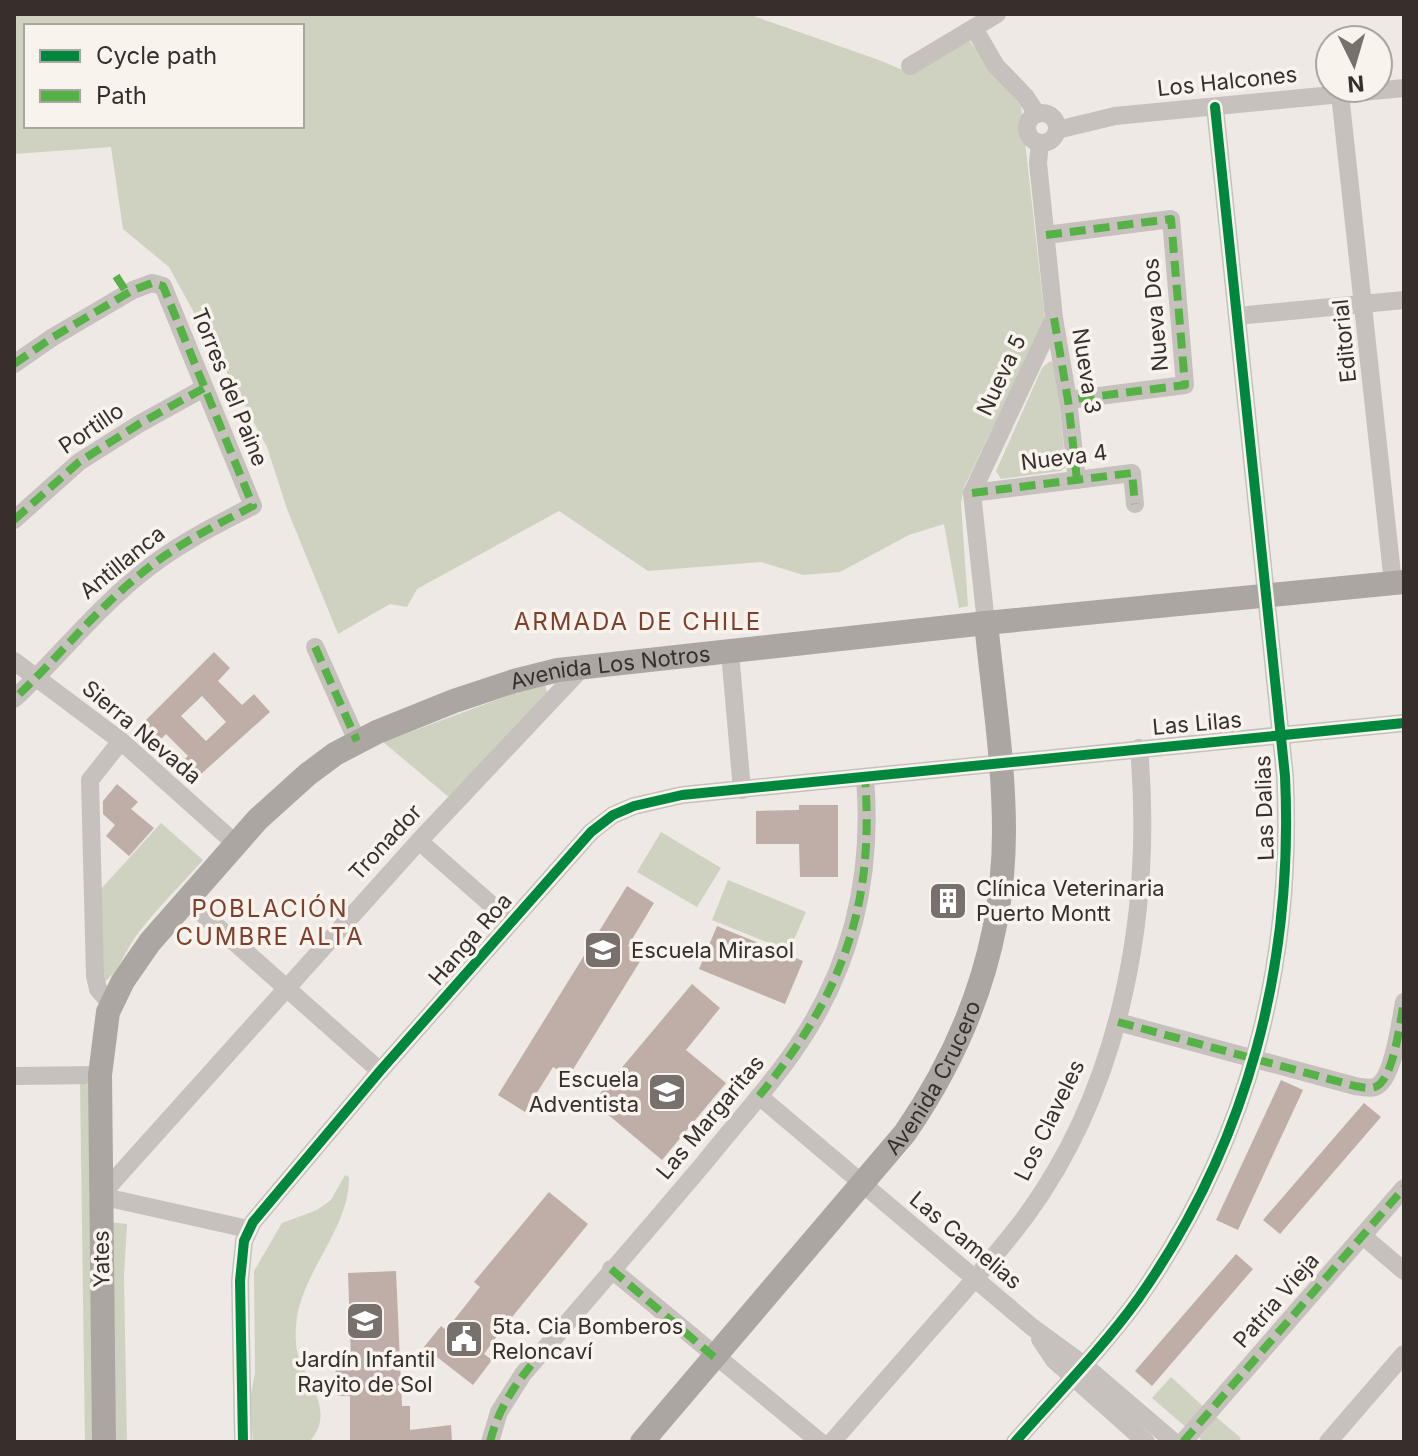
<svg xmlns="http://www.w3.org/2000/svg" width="1418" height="1456" viewBox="0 0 1418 1456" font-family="Inter,sans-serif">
	<rect width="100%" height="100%" fill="#eee9e4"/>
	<g fill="#cfd2c0" fill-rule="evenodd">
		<path d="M 14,14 L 748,14 L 879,60 L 905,71 L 967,38 L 1021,106 L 1044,311 L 1044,321 L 964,487 L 961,503 L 968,606 L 959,608 L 944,524 L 909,535 L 840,572 L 803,575 L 761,562 L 648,571 L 559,511 L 417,589 L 407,607 L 390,604 L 338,634 L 287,509 L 267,447 L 243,402 L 169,267 L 123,229 L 111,147 L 14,154 ZM 26,26 L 302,26 L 302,126 L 26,126 Z"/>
		<polygon points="1050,361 1055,364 1066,467 1061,471 1001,479 996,471 1042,368"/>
		<polygon points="540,684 545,685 548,696 450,798 383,742"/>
		<path d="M 161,823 L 203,860 C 181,885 156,909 136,936 C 126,950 118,973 104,982 L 99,974 L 101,889 Z"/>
		<polygon points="661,832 721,868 697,907 637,872"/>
		<polygon points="728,880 806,912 789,951 712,920"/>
		<polygon points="80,1081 90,1086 96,1442 85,1442"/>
		<path d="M 345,1175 L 349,1177 C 350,1230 298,1275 296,1327 C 295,1339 296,1353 301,1363 C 314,1389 333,1417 309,1442 L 253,1442 L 250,1399 L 255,1373 L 254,1271 L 282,1223 L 317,1210 L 331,1200 Z"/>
		<polygon points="110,1222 127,1224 124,1276 127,1442 111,1442"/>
		<polygon points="1171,1377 1205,1408 1187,1428 1152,1398"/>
		<polygon points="1216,1417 1241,1438 1238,1442 1204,1442 1199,1438"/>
	</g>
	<g fill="#bfaea8" fill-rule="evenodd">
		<path d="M 214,652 L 230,668 L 218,681 L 242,705 L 254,694 L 270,712 L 190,784 L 175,768 L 188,756 L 166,734 L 155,745 L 138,728 ZM 202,696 L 226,722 L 206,741 L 181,716 Z"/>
		<polygon points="117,784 138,802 131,809 154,828 129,856 106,836 115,825 103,814 103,801"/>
		<polygon points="799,805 838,805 838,877 800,877 799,844 756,844 756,811 799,810"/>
		<polygon points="937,885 961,887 959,916 934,914"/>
		<polygon points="627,886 654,903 628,946 644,955 569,1076 553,1067 525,1112 498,1095"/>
		<polygon points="717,926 803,961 785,1004 699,969"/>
		<polygon points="692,984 720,1008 686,1050 726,1083 662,1160 593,1102"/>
		<polygon points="1281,1080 1303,1090 1238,1230 1216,1220"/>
		<polygon points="1364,1103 1381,1117 1280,1234 1263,1220"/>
		<polygon points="549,1192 588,1224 503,1328 484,1354 492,1360 473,1385 424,1347 441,1326 446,1330 480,1287 474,1282"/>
		<polygon points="1236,1254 1253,1269 1152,1386 1135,1371"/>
		<polygon points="396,1271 402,1406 410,1406 410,1430 451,1425 452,1442 350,1442 350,1396 337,1396 335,1361 351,1360 348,1273"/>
	</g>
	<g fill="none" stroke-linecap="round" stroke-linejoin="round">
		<g stroke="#c7c1bd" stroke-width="18">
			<polyline points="974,28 996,66 1025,96 1037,114"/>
			<polyline points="910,66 997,14"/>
			<polyline points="1340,94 1393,583"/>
			<circle cx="1042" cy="128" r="15"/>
			<polyline points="1057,130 1115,116 1404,88"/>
			<polyline points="1040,143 1038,163 1054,318 1068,400 1077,480"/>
			<polyline points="1046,235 1171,219 1185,385 1068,400"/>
			<polyline points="1237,316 1404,300"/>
			<path d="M 14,364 L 53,337 L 133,290 L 152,283 L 163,286 L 253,506 C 212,527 172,547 137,577 C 92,614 56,660 14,699"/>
			<polyline points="972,493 1132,473 1135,504"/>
			<polyline points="14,520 79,462 139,424 204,388"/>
			<polyline points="986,623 972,493 1054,318"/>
			<polyline points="315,647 357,741"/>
			<polyline points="730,652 742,790"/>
			<polyline points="14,661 121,741 236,844"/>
			<polyline points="419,841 511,922"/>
			<polyline points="187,900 380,1071"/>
			<polyline points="111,1004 98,989 95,976 90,780 121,741"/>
			<path d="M 1118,1022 L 1355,1086 C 1361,1087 1369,1089 1375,1087 C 1394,1080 1400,1021 1404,1002"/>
			<polyline points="14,1076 100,1075"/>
			<polyline points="759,1096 1032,1327 1084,1365 1174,1442"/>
			<polyline points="248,1229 100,1196 419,841 582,668"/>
			<polyline points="1363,1236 1404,1271"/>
			<polyline points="611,1269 820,1442"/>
			<polyline points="1040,1339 1054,1360 1146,1442"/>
			<polyline points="243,1442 240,1281 244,1241 253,1222 380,1071 591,832 613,815 634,806 682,795 1404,723"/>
			<path d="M 490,1442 L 499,1412 L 523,1374 C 584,1303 645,1233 705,1162 C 735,1124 769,1088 796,1048 C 852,967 873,875 865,778"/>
			<path d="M 832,1442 C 872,1396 912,1350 952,1305 C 977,1276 1003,1247 1026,1216 C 1123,1083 1153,909 1139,748"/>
			<path d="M 1015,1442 C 1056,1395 1101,1350 1138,1299 C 1248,1143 1294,965 1285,776 L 1215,107"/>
			<polyline points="1183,1442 1404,1188"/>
			<polyline points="1328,1442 1404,1354"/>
		</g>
		<g stroke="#aca6a2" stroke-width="24">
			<path id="s1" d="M 104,1442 L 100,1075 L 108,1012 L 123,981 L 150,942 L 258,819 L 308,774 L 335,754 L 377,732 L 454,701 L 514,681 L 558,670 L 986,623 L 1404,582"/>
			<path id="s2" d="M 642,1442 L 905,1133 C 967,1043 1004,941 1004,831 C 1004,762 993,692 986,623"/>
		</g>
		<g stroke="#56b246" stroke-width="8" stroke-dasharray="16 8" stroke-linecap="butt">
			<polyline points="1046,235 1171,219 1185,385 1068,400"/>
			<polyline points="116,276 127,293"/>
			<polyline points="1054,318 1068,400 1077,480"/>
			<path d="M 14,364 L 53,337 L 133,290 L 152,283 L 163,286 L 253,506 C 212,527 172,547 137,577 C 92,614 56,660 14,699"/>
			<polyline points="972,493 1132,473 1135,504"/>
			<polyline points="14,520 79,462 139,424 204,388"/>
			<polyline points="315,647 357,741"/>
			<path d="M 1118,1022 L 1355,1086 C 1361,1087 1369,1089 1375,1087 C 1394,1080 1400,1021 1404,1002"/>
			<path d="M 759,1096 C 841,997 875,907 865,778"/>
			<polyline points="611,1269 714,1357"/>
			<path d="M 490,1442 C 498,1409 515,1384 537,1358"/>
			<polyline points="1183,1442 1404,1188"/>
		</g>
		<g stroke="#f9f3ed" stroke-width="15">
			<g id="cycleway">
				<polyline points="243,1442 240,1281 244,1241 253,1222 380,1071 591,832 613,815 634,806 682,795 1404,723"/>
				<path d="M 1015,1442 C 1056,1395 1101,1350 1138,1299 C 1248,1143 1294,965 1285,776 L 1215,107"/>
			</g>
		</g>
		<use href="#cycleway" stroke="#00873e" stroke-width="10"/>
	</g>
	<defs>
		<g id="building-square" transform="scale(2)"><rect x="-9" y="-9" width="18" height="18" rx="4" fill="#77706c" stroke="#f9f3ed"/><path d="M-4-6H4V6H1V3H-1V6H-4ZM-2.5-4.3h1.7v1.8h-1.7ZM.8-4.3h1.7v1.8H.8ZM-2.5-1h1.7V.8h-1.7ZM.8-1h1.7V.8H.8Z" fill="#fff"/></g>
		<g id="school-square" transform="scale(2)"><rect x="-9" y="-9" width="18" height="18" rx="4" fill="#77706c" stroke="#f9f3ed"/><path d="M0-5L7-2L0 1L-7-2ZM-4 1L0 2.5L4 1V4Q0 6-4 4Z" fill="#fff"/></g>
		<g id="civic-square" transform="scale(2)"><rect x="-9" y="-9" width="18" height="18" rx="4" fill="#77706c" stroke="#f9f3ed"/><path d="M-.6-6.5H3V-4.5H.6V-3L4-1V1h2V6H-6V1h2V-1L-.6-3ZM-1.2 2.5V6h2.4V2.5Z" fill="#fff"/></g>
	</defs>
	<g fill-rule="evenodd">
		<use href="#building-square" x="948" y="901"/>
		<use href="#school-square" x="603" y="950"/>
		<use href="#school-square" x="667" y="1092"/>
		<use href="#school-square" x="365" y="1321"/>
		<use href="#civic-square" x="464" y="1339"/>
	</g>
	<g text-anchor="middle" stroke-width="7" stroke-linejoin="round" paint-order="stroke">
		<g font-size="22" fill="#372f2b" stroke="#f9f3ed">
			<text transform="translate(1227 81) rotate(-6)" y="8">Los Halcones</text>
			<text transform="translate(1155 315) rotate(-95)" y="8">Nueva Dos</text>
			<text transform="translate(1344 341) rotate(-96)" y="8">Editorial</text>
			<text transform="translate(1087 371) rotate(81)" y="8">Nueva 3</text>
			<text transform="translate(1001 375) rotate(-65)" y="8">Nueva 5</text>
			<text transform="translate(230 387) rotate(68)" y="8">Torres del Paine</text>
			<text transform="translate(91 428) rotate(-34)" y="8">Portillo</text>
			<text transform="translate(1064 457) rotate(-7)" y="8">Nueva 4</text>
			<text transform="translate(122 562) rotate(-39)" y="8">Antillanca</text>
			<text dy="8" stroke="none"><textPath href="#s1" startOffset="1068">Avenida Los Notros</textPath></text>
			<text transform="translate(1197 723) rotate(-5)" y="8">Las Lilas</text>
			<text transform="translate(142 732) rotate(40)" y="8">Sierra Nevada</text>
			<text transform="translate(1264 808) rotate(-92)" y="8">Las Dalias</text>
			<text transform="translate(385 842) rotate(-47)" y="8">Tronador</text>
			<text transform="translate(470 939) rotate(-49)" y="8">Hanga Roa</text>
			<text dy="8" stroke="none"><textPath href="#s2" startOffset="468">Avenida Crucero</textPath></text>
			<text transform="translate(710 1117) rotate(-50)" y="8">Las Margaritas</text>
			<text transform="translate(1049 1120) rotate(-64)" y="8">Los Claveles</text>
			<text transform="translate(966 1240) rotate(40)" y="8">Las Camelias</text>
			<text transform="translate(101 1259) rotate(-91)" y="8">Yates</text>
			<text transform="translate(1276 1300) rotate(-49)" y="8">Patria Vieja</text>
		</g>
		<g font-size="22" fill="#372f2b" stroke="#f9f3ed" text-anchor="start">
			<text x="976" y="896">Clínica Veterinaria<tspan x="976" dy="25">Puerto Montt</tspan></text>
			<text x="631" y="958">Escuela Mirasol</text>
			<text x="639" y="1087" text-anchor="end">Escuela<tspan x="639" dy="25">Adventista</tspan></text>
			<text x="492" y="1334">5ta. Cia Bomberos<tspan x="492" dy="25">Reloncaví</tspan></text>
			<text x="365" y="1367" text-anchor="middle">Jardín Infantil<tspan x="365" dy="25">Rayito de Sol</tspan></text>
		</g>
		<g font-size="24" letter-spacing="2" fill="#7e3f2d" stroke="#f9f3ed">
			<text x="638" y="630">ARMADA DE CHILE</text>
			<text x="270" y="917">POBLACIÓN<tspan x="270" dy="28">CUMBRE ALTA</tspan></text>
		</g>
	</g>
	<rect width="1418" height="1456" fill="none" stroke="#372f2b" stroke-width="32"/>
	<rect x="24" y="24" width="280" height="104" fill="#f9f3ed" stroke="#aba59f" stroke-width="2"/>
	<rect x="40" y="50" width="40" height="12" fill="#00873e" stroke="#aba59f" stroke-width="2"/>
	<text x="96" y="64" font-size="24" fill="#372f2b">Cycle path</text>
	<rect x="40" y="90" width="40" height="12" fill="#56b246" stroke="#aba59f" stroke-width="2"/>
	<text x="96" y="104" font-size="24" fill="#372f2b">Path</text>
	<g transform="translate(1354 64) rotate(175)"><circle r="38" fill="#f9f3ed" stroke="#aba59f" stroke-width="2"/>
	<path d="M0-6L14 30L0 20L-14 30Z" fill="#77706c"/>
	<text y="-12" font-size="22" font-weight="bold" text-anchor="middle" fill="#372f2b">N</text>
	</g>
</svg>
